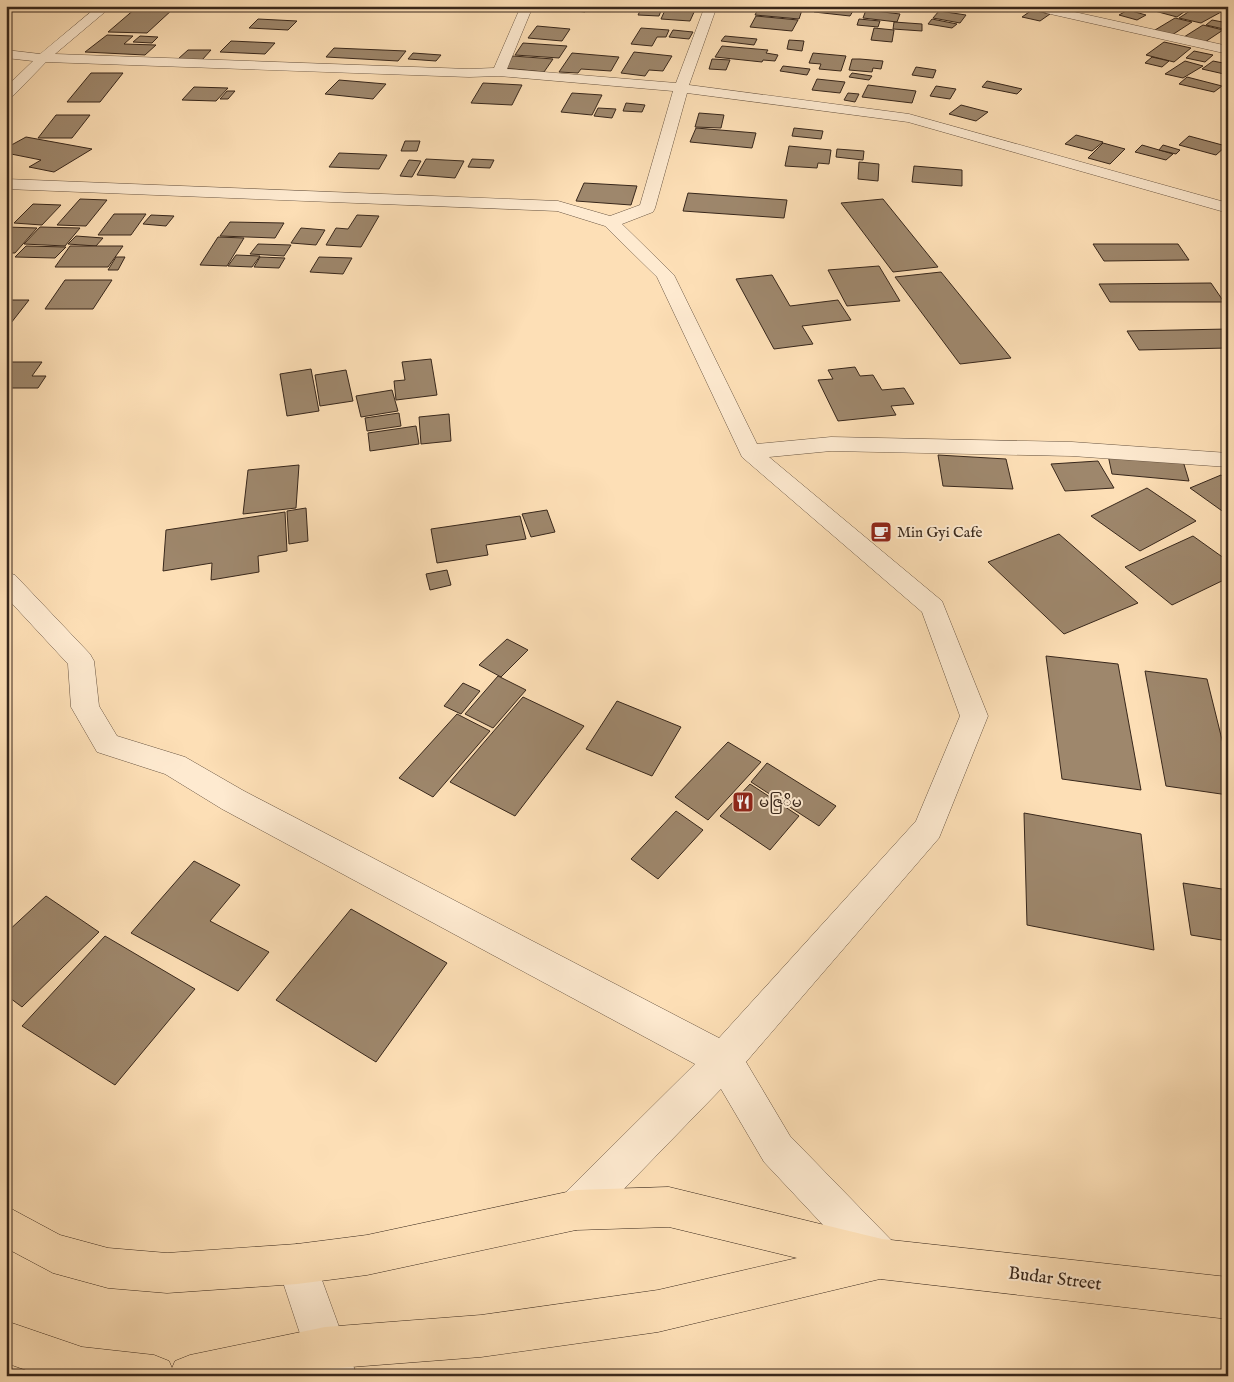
<svg xmlns="http://www.w3.org/2000/svg" width="1234" height="1382" viewBox="0 0 1234 1382" font-family="'IM FELL English','Noto Sans Myanmar',serif">
	<rect width="100%" height="100%" fill="#fddfb6"/>
	<filter id="stains"><feTurbulence type="fractalNoise" baseFrequency=".004" numOctaves="4"/><feColorMatrix values="0 0 0 0 .2 0 0 0 0 .09 0 0 0 0 .02 0 0 0 .5 -.17"/></filter>
	<radialGradient id="worn" r=".72"><stop offset=".6" stop-color="#630" stop-opacity="0"/><stop offset="1" stop-color="#630" stop-opacity=".3"/></radialGradient>
	<g fill="#9e876c" stroke="#38271b">
		<polygon points="588,6 585,12 569,10 571,7"/>
		<polygon points="818,6 856,6 850,16 814,12"/>
		<polygon points="1094,6 1122,6 1113,11"/>
		<polygon points="1158,6 1175,6 1188,9 1177,17 1151,10"/>
		<polygon points="642,7 662,8 659,16 638,15"/>
		<polygon points="759,7 802,10 799,19 755,15"/>
		<polygon points="1196,7 1221,12 1201,23 1179,18"/>
		<polygon points="136,8 173,9 147,33 108,32"/>
		<polygon points="666,8 695,10 690,21 661,19"/>
		<polygon points="866,10 900,14 897,22 863,18"/>
		<polygon points="1032,10 1050,14 1040,21 1022,17"/>
		<polygon points="1128,10 1146,15 1137,20 1119,15"/>
		<polygon points="939,11 966,15 960,23 933,18"/>
		<polygon points="756,16 798,20 792,31 750,27"/>
		<polygon points="1175,18 1192,22 1172,35 1155,30"/>
		<polygon points="258,19 297,21 288,30 249,28"/>
		<polygon points="859,19 880,21 878,27 857,25"/>
		<polygon points="932,19 957,24 952,28 928,24"/>
		<polygon points="1212,20 1228,23 1228,30 1206,25"/>
		<polygon points="894,22 922,24 922,31 893,29"/>
		<polygon points="1203,25 1223,30 1205,42 1184,37"/>
		<polygon points="537,26 570,29 562,41 528,38"/>
		<polygon points="641,28 669,30 666,37 657,37 652,46 631,44"/>
		<polygon points="874,28 894,30 892,42 871,40"/>
		<polygon points="673,30 693,32 689,39 669,37"/>
		<polygon points="107,35 133,36 124,44 156,45 145,55 85,52"/>
		<polygon points="140,36 158,37 152,43 133,42"/>
		<polygon points="725,36 757,39 754,45 721,41"/>
		<polygon points="789,40 804,41 802,51 787,49"/>
		<polygon points="231,41 275,43 265,54 220,52"/>
		<polygon points="1164,42 1191,48 1174,62 1146,55"/>
		<polygon points="523,43 567,46 559,58 515,55"/>
		<polygon points="722,46 768,50 766,53 778,55 775,61 763,60 762,62 715,57"/>
		<polygon points="334,48 406,51 398,61 326,57"/>
		<polygon points="188,50 211,50 202,60 178,59"/>
		<polygon points="1194,51 1213,55 1205,62 1186,58"/>
		<polygon points="634,52 672,56 663,71 649,70 645,76 621,73"/>
		<polygon points="413,53 441,55 436,61 408,59"/>
		<polygon points="572,53 619,57 611,71 581,69 578,73 559,72"/>
		<polygon points="813,53 846,56 841,71 819,69 821,64 809,63"/>
		<polygon points="513,56 553,59 544,72 503,68"/>
		<polygon points="1152,57 1169,61 1162,67 1145,63"/>
		<polygon points="712,59 730,60 726,70 709,69"/>
		<polygon points="852,59 860,59 883,61 881,69 873,68 872,72 849,70"/>
		<polygon points="1185,61 1203,66 1183,78 1165,74"/>
		<polygon points="1213,61 1228,64 1228,71 1224,74 1202,69"/>
		<polygon points="783,66 810,69 807,75 780,71"/>
		<polygon points="916,67 936,70 933,78 912,75"/>
		<polygon points="91,73 123,73 100,102 67,102"/>
		<polygon points="852,73 872,76 869,80 849,77"/>
		<polygon points="1187,77 1222,86 1214,92 1179,84"/>
		<polygon points="817,79 845,82 840,93 812,90"/>
		<polygon points="339,80 386,84 373,99 325,94"/>
		<polygon points="987,81 1022,89 1017,94 982,87"/>
		<polygon points="483,83 522,85 512,105 471,103"/>
		<polygon points="868,85 916,91 912,103 862,97"/>
		<polygon points="936,86 956,89 950,99 930,96"/>
		<polygon points="194,87 228,88 216,101 182,100"/>
		<polygon points="227,91 235,91 228,99 220,99"/>
		<polygon points="572,93 602,95 592,115 561,112"/>
		<polygon points="848,93 859,94 855,102 844,100"/>
		<polygon points="626,103 645,105 642,112 623,111"/>
		<polygon points="961,105 988,112 976,121 949,114"/>
		<polygon points="598,108 616,109 612,118 594,116"/>
		<polygon points="699,113 724,115 721,128 695,127"/>
		<polygon points="56,115 90,115 72,138 38,138"/>
		<polygon points="696,128 756,133 752,148 690,142"/>
		<polygon points="794,128 823,131 821,139 792,136"/>
		<polygon points="1076,135 1103,142 1092,151 1065,144"/>
		<polygon points="1189,136 1226,146 1216,155 1179,145"/>
		<polygon points="26,137 92,149 54,172 29,167 41,160 6,153 6,148"/>
		<polygon points="405,141 420,141 417,151 401,151"/>
		<polygon points="1103,143 1125,149 1110,164 1088,158"/>
		<polygon points="1142,145 1173,154 1166,160 1135,152"/>
		<polygon points="1163,145 1180,150 1176,154 1159,150"/>
		<polygon points="789,146 831,150 829,164 818,163 817,168 785,166"/>
		<polygon points="837,149 864,151 863,160 836,157"/>
		<polygon points="339,153 387,155 379,169 329,167"/>
		<polygon points="426,159 464,161 455,178 417,175"/>
		<polygon points="472,159 494,160 490,168 468,167"/>
		<polygon points="409,160 421,161 412,177 400,176"/>
		<polygon points="859,162 879,164 878,181 858,179"/>
		<polygon points="914,166 962,170 962,186 912,182"/>
		<polygon points="584,183 637,186 631,205 576,201"/>
		<polygon points="688,193 787,200 784,218 683,211"/>
		<polygon points="80,199 107,200 86,226 57,225"/>
		<polygon points="883,199 938,267 893,272 841,203"/>
		<polygon points="33,204 61,205 42,225 14,223"/>
		<polygon points="114,214 146,214 131,235 98,235"/>
		<polygon points="151,215 174,216 166,226 143,224"/>
		<polygon points="357,215 379,216 361,247 326,245 336,228 348,229"/>
		<polygon points="230,222 284,223 275,238 220,236"/>
		<polygon points="6,227 37,228 15,253 6,253"/>
		<polygon points="40,227 80,228 65,246 24,244"/>
		<polygon points="301,228 325,230 316,245 291,243"/>
		<polygon points="76,236 103,238 96,246 68,244"/>
		<polygon points="218,237 244,238 227,266 200,265"/>
		<polygon points="258,244 291,245 284,256 250,254"/>
		<polygon points="1093,244 1178,244 1189,260 1104,261"/>
		<polygon points="26,246 66,247 55,258 15,257"/>
		<polygon points="70,246 123,246 108,267 55,267"/>
		<polygon points="236,255 260,256 252,267 228,266"/>
		<polygon points="116,257 125,257 118,270 108,270"/>
		<polygon points="260,257 285,258 279,268 254,267"/>
		<polygon points="319,257 352,258 343,274 310,272"/>
		<polygon points="879,266 900,301 847,306 828,270"/>
		<polygon points="941,272 1011,358 960,364 895,277"/>
		<polygon points="772,275 790,306 838,300 851,320 802,326 813,344 774,349 736,279"/>
		<polygon points="65,280 112,280 93,309 45,309"/>
		<polygon points="1211,283 1224,302 1110,302 1099,284"/>
		<polygon points="6,300 29,300 11,323 6,323"/>
		<polygon points="1228,329 1228,348 1139,350 1127,331"/>
		<polygon points="431,359 437,395 396,400 394,381 405,380 402,362"/>
		<polygon points="6,362 42,362 32,376 46,376 38,388 6,388"/>
		<polygon points="855,367 860,376 873,375 882,390 904,388 914,404 891,406 896,415 838,421 818,380 833,379 828,370"/>
		<polygon points="311,369 319,411 287,416 280,374"/>
		<polygon points="346,370 353,401 320,406 315,375"/>
		<polygon points="392,390 398,411 361,417 356,396"/>
		<polygon points="399,413 401,426 367,431 365,418"/>
		<polygon points="449,414 451,441 421,444 419,417"/>
		<polygon points="416,426 419,444 370,451 368,433"/>
		<polygon points="938,455 1006,459 1013,489 943,486"/>
		<polygon points="1108,455 1183,461 1189,481 1112,474"/>
		<polygon points="1098,461 1114,488 1065,491 1051,464"/>
		<polygon points="299,465 296,508 243,514 248,470"/>
		<polygon points="1221,475 1228,480 1228,512 1225,513 1190,488"/>
		<polygon points="1147,488 1196,521 1140,551 1091,516"/>
		<polygon points="306,508 308,541 289,544 287,511"/>
		<polygon points="547,510 555,532 531,537 522,514"/>
		<polygon points="285,512 287,551 258,556 259,572 211,580 212,563 163,571 166,530"/>
		<polygon points="520,516 526,539 486,545 488,555 437,563 431,529"/>
		<polygon points="1059,534 1138,603 1064,634 988,562"/>
		<polygon points="1193,536 1228,561 1228,578 1172,605 1125,567"/>
		<polygon points="447,570 451,585 430,590 426,574"/>
		<polygon points="507,639 528,650 501,677 479,665"/>
		<polygon points="1046,656 1118,664 1141,790 1062,779"/>
		<polygon points="1145,671 1207,679 1228,764 1228,795 1166,786"/>
		<polygon points="498,676 526,690 493,728 465,714"/>
		<polygon points="463,683 480,691 461,714 444,706"/>
		<polygon points="523,697 584,726 515,816 450,782"/>
		<polygon points="617,701 681,727 652,776 586,749"/>
		<polygon points="457,714 490,731 433,797 399,778"/>
		<polygon points="728,742 761,762 708,820 675,797"/>
		<polygon points="767,763 836,806 819,826 751,782"/>
		<polygon points="750,784 799,816 770,850 720,816"/>
		<polygon points="676,811 703,830 658,879 631,859"/>
		<polygon points="1024,813 1141,834 1154,950 1027,925"/>
		<polygon points="194,861 240,885 210,921 269,952 238,991 131,933"/>
		<polygon points="1183,883 1222,889 1228,918 1228,941 1191,935"/>
		<polygon points="46,896 99,932 22,1007 6,995 6,933"/>
		<polygon points="351,909 447,963 376,1062 276,1000"/>
		<polygon points="105,936 195,989 115,1085 22,1026"/>
	</g>
	<g fill="none" stroke-linecap="round" stroke-linejoin="round">
		<g stroke="#695542" stroke-width="1">
			<g id="minor">
				<polygon points="98,6 112,6 55,54 469,69 494,68 521,6 533,6 507,69 676,83 705,6 717,6 689,85 909,114 1228,203 1228,213 908,122 687,93 655,208 653,212 622,224 674,275 757,444 831,437 1072,442 1228,453 1228,467 1072,456 831,451 769,457 942,601 988,716 939,838 746,1062 790,1136 896,1245 902,1259 896,1273 882,1279 868,1273 764,1162 721,1089 590,1224 576,1230 562,1224 556,1210 562,1196 695,1064 222,809 165,774 97,752 71,707 68,664 6,597 6,572 15,575 90,654 94,661 99,706 117,736 185,757 244,791 719,1038 916,821 960,716 922,612 742,457 657,277 605,226 557,211 6,189 6,179 558,201 610,216 640,205 673,91 499,76 469,77 46,62 11,98 6,99 6,87 33,61 6,58 6,50 40,54"/>
				<polygon points="1048,6 1063,6 1061,9 1228,46 1228,54 1046,13 1044,10"/>
				<polygon points="1221,6 1228,6 1228,10 1223,9"/>
				<polygon points="297,1244 311,1250 357,1376 314,1376 277,1264 283,1250"/>
			</g>
		</g>
		<g stroke="#38271b" stroke-width="1">
			<polygon id="major" points="669,1187 882,1239 1228,1277 1228,1319 880,1279 658,1332 481,1357 325,1369 293,1376 43,1376 6,1363 6,1321 82,1347 154,1355 169,1361 172,1368 175,1361 190,1355 325,1327 481,1315 658,1290 797,1258 669,1227 576,1230 367,1275 297,1284 167,1293 108,1288 53,1273 6,1248 6,1206 60,1235 108,1248 167,1253 297,1244 367,1235 576,1190"/>
		</g>
		<use href="#minor" fill="#feead0" fill-rule="evenodd"/>
		<use href="#major" fill="#fddfb6" fill-rule="evenodd"/>
	</g>
	<defs>
		<g id="cafe-square" transform="scale(1.125)"><rect x="-9" y="-9" width="18" height="18" rx="4" fill="#8f2418" stroke="#feead0"/><path d="M-5.5-4.5H6V0H3Q3 3.5 0 3.5H-2.5Q-5.5 3.5-5.5 0ZM3-3.2v2h1.7v-2ZM-6 4.5H4V6H-6Z" fill="#fff"/></g>
		<g id="restaurant-square" transform="scale(1.125)"><rect x="-9" y="-9" width="18" height="18" rx="4" fill="#8f2418" stroke="#feead0"/><path d="M-5-6h1v4h1v-4h1v4h1v-4h1v5L-1.5 .5V6h-2V.5L-5-1ZM5-6V6H3V1.5H1.5Q1.5-4 5-6Z" fill="#fff"/></g>
	</defs>
	<g fill-rule="evenodd">
		<use href="#cafe-square" x="881" y="532"/>
		<use href="#restaurant-square" x="743" y="802"/>
	</g>
	<g text-anchor="middle" stroke-width="4" stroke-linejoin="round" paint-order="stroke">
		<g font-size="15" fill="#38271b" stroke="#feead0" text-anchor="start">
			<text x="897" y="537">Min Gyi Cafe</text>
			<text x="759" y="807">မဇြ်ိမ</text>
		</g>
		<g font-size="18" fill="#38271b" stroke="#feead0">
			<text transform="translate(1055 1278) rotate(7)" y="6">Budar Street</text>
		</g>
	</g>
	<rect width="1234" height="1382" fill="none" stroke="#fddfb6" stroke-width="25"/>
	<rect x="8" y="8" width="1219" height="1367" fill="none" stroke="#38271b" stroke-width="2.5"/>
	<rect x="12" y="12" width="1209" height="1357" fill="none" stroke="#38271b"/>
	<rect width="100%" height="100%" filter="url(#stains)"/>
	<rect width="100%" height="100%" fill="url(#worn)"/>
</svg>
